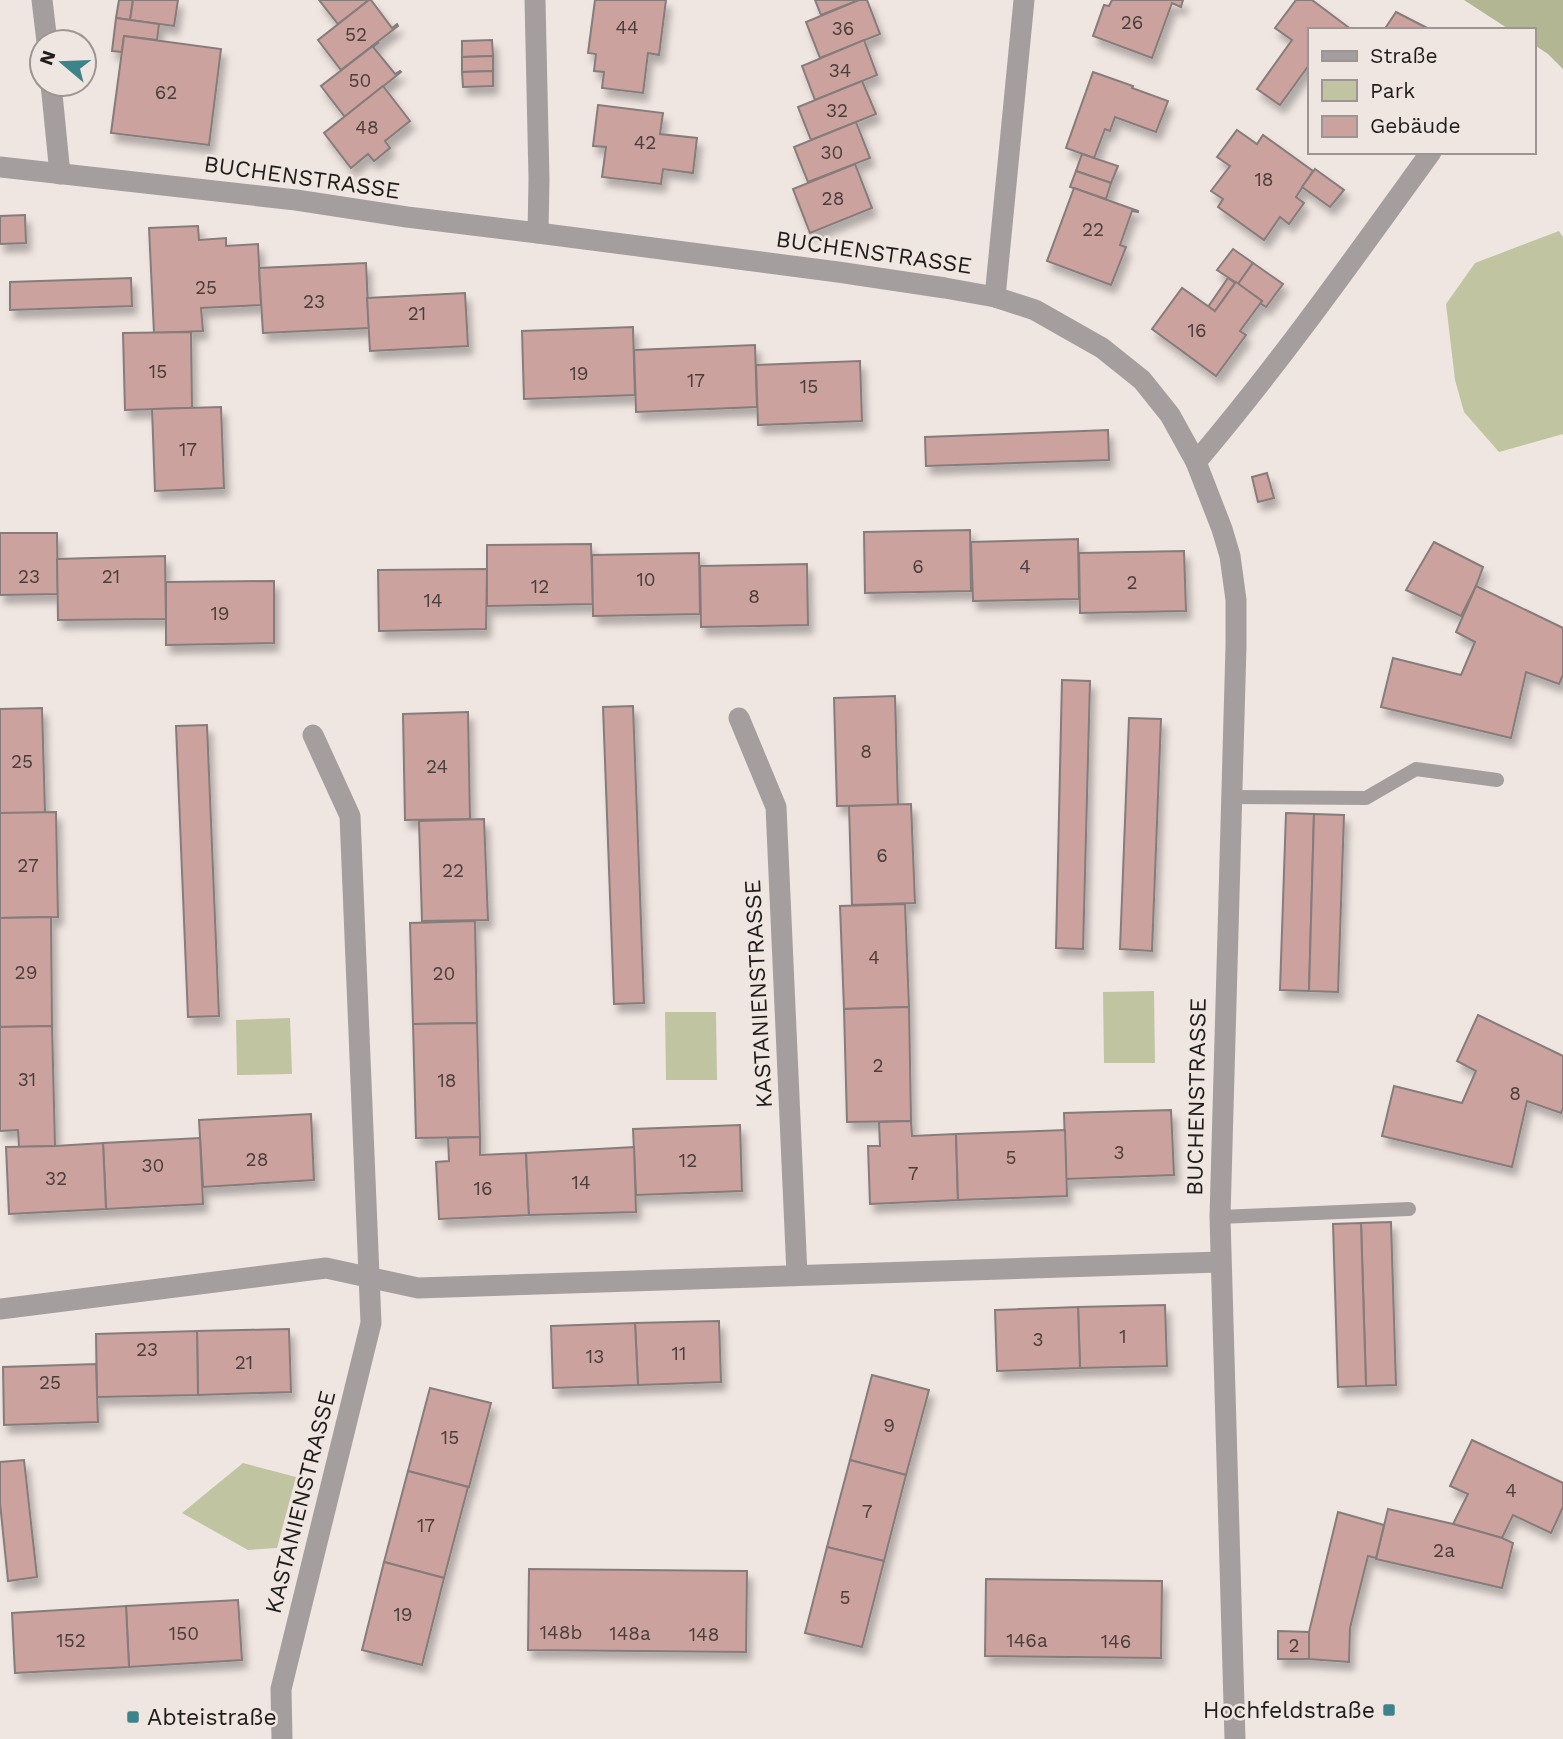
<svg xmlns="http://www.w3.org/2000/svg" width="1563" height="1739" viewBox="0 0 1563 1739" font-family="'Work Sans',sans-serif">
	<defs>
		<filter id="shadow"><feDropShadow dx="4.5" dy="8" stdDeviation="3.5" flood-color="#0004"/></filter>
	</defs>
	<rect width="100%" height="100%" fill="#f0e6e1"/>
	<g fill="#c0c4a0">
		<polygon points="1559,231 1563,237 1563,434 1499,452 1464,412 1455,380 1446,304 1475,263"/>
		<polygon points="1154,991 1155,1063 1104,1063 1103,992"/>
		<polygon points="665,1012 716,1012 717,1080 666,1080"/>
		<polygon points="290,1018 292,1074 237,1075 236,1020"/>
		<polygon points="243,1463 296,1477 277,1548 248,1550 182,1513"/>
	</g>
	<polygon fill="#b2b692" points="1464,0 1563,0 1563,69 1548,54 1533,44 1533,30 1510,30"/>
	<g fill="#cba29e" stroke="#867c7b" stroke-width="2" filter="url(#shadow)">
		<polygon points="119,0 133,0 130,20 116,18"/>
		<polygon points="133,0 178,0 174,26 130,20"/>
		<polygon points="319,0 369,0 338,24"/>
		<polygon points="369,0 371,0 392,28 397,24 398,26 341,70 318,40"/>
		<polygon points="595,0 666,0 659,55 648,53 643,93 602,88 604,72 594,71 596,54 588,53"/>
		<polygon points="815,0 859,0 821,15"/>
		<polygon points="859,0 867,0 880,34 820,58 806,22"/>
		<polygon points="1112,0 1183,0 1181,7 1172,3 1152,58 1093,36 1104,5 1109,6"/>
		<polygon points="1296,0 1312,0 1352,30 1309,30 1309,65 1280,105 1257,89 1292,40 1275,28"/>
		<polygon points="1396,12 1431,30 1384,30"/>
		<polygon points="116,18 159,24 157,40 124,36 122,52 112,51"/>
		<polygon points="124,36 221,49 209,145 111,133"/>
		<polygon points="492,40 493,56 462,57 462,41"/>
		<polygon points="864,40 877,75 815,100 802,66"/>
		<polygon points="378,42 378,43 373,47 395,74 400,71 401,72 345,117 321,86"/>
		<polygon points="493,56 493,71 462,72 462,57"/>
		<polygon points="493,71 493,86 463,87 462,72"/>
		<polygon points="1093,72 1133,86 1132,88 1168,101 1156,132 1115,117 1110,131 1105,129 1094,158 1066,148"/>
		<polygon points="862,81 876,114 811,140 798,107"/>
		<polygon points="383,86 410,121 385,141 390,148 374,161 368,154 351,168 324,133"/>
		<polygon points="598,105 663,113 660,134 697,138 693,173 663,169 661,184 602,177 606,147 593,146"/>
		<polygon points="856,122 870,158 808,182 794,147"/>
		<polygon points="1237,130 1257,144 1263,135 1313,171 1296,197 1304,203 1289,224 1280,217 1264,240 1218,207 1223,199 1211,191 1230,166 1217,157"/>
		<polygon points="1082,154 1118,166 1111,183 1076,171"/>
		<polygon points="855,164 872,208 810,233 793,189"/>
		<polygon points="1315,169 1344,190 1330,207 1302,187"/>
		<polygon points="1076,171 1111,183 1106,199 1070,187"/>
		<polygon points="1074,188 1138,211 1138,212 1132,211 1120,245 1126,247 1111,285 1047,261"/>
		<polygon points="25,215 26,243 0,244 0,216"/>
		<polygon points="198,226 199,240 226,238 226,246 258,244 261,305 201,308 203,331 154,333 149,228"/>
		<polygon points="1233,249 1253,263 1238,284 1217,270"/>
		<polygon points="366,263 369,328 263,333 259,268"/>
		<polygon points="1253,263 1283,284 1266,307 1260,303 1262,301 1238,284"/>
		<polygon points="131,278 132,306 10,310 10,282"/>
		<polygon points="1228,278 1235,283 1215,311 1208,307"/>
		<polygon points="1236,282 1262,301 1240,331 1246,335 1216,376 1152,329 1182,288 1215,311"/>
		<polygon points="465,293 468,346 370,351 367,298"/>
		<polygon points="633,327 635,395 524,399 522,331"/>
		<polygon points="191,332 192,408 125,410 123,333"/>
		<polygon points="755,345 757,407 636,412 634,350"/>
		<polygon points="860,361 862,421 758,425 756,365"/>
		<polygon points="221,407 224,488 155,491 152,409"/>
		<polygon points="1108,430 1109,460 926,466 925,437"/>
		<polygon points="1267,473 1274,498 1258,502 1252,477"/>
		<polygon points="970,530 971,591 865,593 864,532"/>
		<polygon points="0,533 57,533 58,594 0,595"/>
		<polygon points="1078,539 1079,599 973,601 971,542"/>
		<polygon points="1434,542 1483,567 1476,586 1461,616 1406,590"/>
		<polygon points="591,544 593,604 487,606 487,545"/>
		<polygon points="1184,551 1186,611 1080,613 1079,553"/>
		<polygon points="699,553 700,614 593,616 592,555"/>
		<polygon points="165,556 166,619 58,620 57,559"/>
		<polygon points="807,564 808,625 701,627 700,566"/>
		<polygon points="487,569 486,629 379,631 378,570"/>
		<polygon points="274,581 274,643 166,645 166,582"/>
		<polygon points="1476,586 1563,628 1563,675 1559,684 1526,672 1511,738 1381,707 1393,658 1461,675 1475,642 1456,632"/>
		<polygon points="1062,680 1090,681 1083,949 1056,948"/>
		<polygon points="895,696 898,805 837,806 834,698"/>
		<polygon points="633,706 644,1003 614,1004 603,707"/>
		<polygon points="42,708 45,813 0,813 0,709"/>
		<polygon points="468,712 470,819 405,820 403,714"/>
		<polygon points="1129,718 1161,719 1152,951 1120,949"/>
		<polygon points="207,725 219,1016 188,1017 176,726"/>
		<polygon points="911,804 915,903 852,905 849,806"/>
		<polygon points="56,812 58,917 0,918 0,813"/>
		<polygon points="1286,813 1314,814 1309,991 1280,990"/>
		<polygon points="1314,814 1344,815 1338,992 1309,991"/>
		<polygon points="484,819 488,920 422,921 419,821"/>
		<polygon points="905,904 909,1007 844,1009 840,906"/>
		<polygon points="51,917 52,1026 0,1027 0,918"/>
		<polygon points="475,921 477,1023 413,1024 410,923"/>
		<polygon points="909,1007 911,1121 847,1122 844,1009"/>
		<polygon points="1478,1015 1563,1056 1563,1108 1561,1113 1527,1101 1512,1167 1382,1136 1394,1086 1462,1103 1476,1071 1457,1061"/>
		<polygon points="477,1023 480,1137 416,1138 413,1024"/>
		<polygon points="52,1026 55,1146 19,1147 18,1130 0,1131 0,1027"/>
		<polygon points="1171,1110 1174,1175 1066,1179 1064,1113"/>
		<polygon points="311,1114 314,1180 203,1187 199,1120"/>
		<polygon points="911,1121 912,1136 956,1134 958,1200 870,1204 868,1146 880,1146 879,1122"/>
		<polygon points="740,1125 742,1191 636,1195 633,1129"/>
		<polygon points="1065,1130 1067,1196 958,1200 956,1134"/>
		<polygon points="480,1137 480,1155 526,1153 529,1215 439,1219 436,1162 449,1161 448,1138"/>
		<polygon points="200,1138 203,1204 106,1209 103,1143"/>
		<polygon points="103,1143 106,1209 9,1214 6,1147 55,1146"/>
		<polygon points="634,1147 636,1212 529,1215 526,1153"/>
		<polygon points="1391,1222 1396,1385 1366,1386 1361,1223"/>
		<polygon points="1361,1223 1366,1386 1338,1387 1333,1224"/>
		<polygon points="1165,1305 1167,1366 1080,1368 1078,1307"/>
		<polygon points="1078,1307 1080,1368 997,1371 995,1310"/>
		<polygon points="719,1321 721,1382 638,1385 635,1323"/>
		<polygon points="635,1323 638,1385 553,1388 551,1326"/>
		<polygon points="289,1329 291,1392 198,1395 197,1331"/>
		<polygon points="197,1331 198,1395 97,1397 96,1334"/>
		<polygon points="96,1364 98,1422 4,1425 3,1367"/>
		<polygon points="872,1375 929,1390 906,1475 850,1460"/>
		<polygon points="430,1388 491,1403 469,1487 408,1471"/>
		<polygon points="1472,1440 1563,1483 1563,1507 1551,1533 1513,1515 1502,1538 1453,1524 1468,1494 1450,1486"/>
		<polygon points="24,1460 37,1577 8,1581 0,1503 0,1462"/>
		<polygon points="850,1460 906,1475 884,1561 827,1547"/>
		<polygon points="408,1471 468,1487 444,1578 384,1562"/>
		<polygon points="1388,1509 1453,1524 1502,1538 1513,1543 1502,1588 1376,1559"/>
		<polygon points="1338,1512 1384,1525 1376,1558 1368,1556 1350,1628 1349,1662 1309,1659 1309,1632"/>
		<polygon points="827,1547 884,1561 862,1647 805,1633"/>
		<polygon points="384,1562 444,1578 422,1665 362,1650"/>
		<polygon points="529,1569 747,1571 746,1652 528,1650"/>
		<polygon points="986,1579 1162,1581 1161,1658 985,1656"/>
		<polygon points="238,1600 242,1660 129,1667 126,1606"/>
		<polygon points="126,1606 129,1667 15,1673 12,1613"/>
		<polygon points="1278,1631 1309,1632 1309,1659 1278,1659"/>
	</g>
	<g fill="none" stroke-linecap="round" stroke-linejoin="round">
		<g stroke="#a49f9e" stroke-width="14">
			<polyline points="1231,797 1366,798 1416,769 1497,780"/>
			<polyline points="1220,1217 1409,1209"/>
		</g>
		<g stroke="#a49f9e" stroke-width="21">
			<polyline points="42,0 47,42"/>
			<polyline points="535,0 539,179 538,233"/>
			<polyline points="51,84 60,174"/>
			<polyline points="0,167 296,200 407,217 538,233 838,272 945,288 995,297 1035,310 1102,348 1142,380 1170,415 1196,462 1222,529 1230,556 1236,600 1236,646 1220,1217 1235,1739"/>
			<polyline points="995,297 1024,0"/>
			<path d="M 1196,462 C 1280,363 1355,257 1431,152"/>
			<polyline points="739,718 776,807 797,1274"/>
			<polyline points="0,1309 326,1268 418,1288 1220,1262"/>
			<polyline points="282,1739 281,1689 371,1323 350,816 313,735"/>
		</g>
	</g>
	<g fill="#3c8489" stroke="#f0e6e1" stroke-width="2.5">
		<rect x="1382" y="1703" width="14" height="14" rx="3.5"/>
		<rect x="126" y="1710" width="14" height="14" rx="3.5"/>
	</g>
	<g text-anchor="middle" stroke-width="5" stroke-linejoin="round" paint-order="stroke">
		<g font-size="19" fill="#4a3e3b">
			<text x="1132" y="29">26</text>
			<text x="627" y="34">44</text>
			<text x="843" y="35">36</text>
			<text x="356" y="41">52</text>
			<text x="840" y="77">34</text>
			<text x="360" y="87">50</text>
			<text x="166" y="99">62</text>
			<text x="837" y="117">32</text>
			<text x="367" y="134">48</text>
			<text x="645" y="149">42</text>
			<text x="832" y="159">30</text>
			<text x="1264" y="186">18</text>
			<text x="833" y="205">28</text>
			<text x="1093" y="236">22</text>
			<text x="206" y="294">25</text>
			<text x="314" y="308">23</text>
			<text x="417" y="320">21</text>
			<text x="1197" y="337">16</text>
			<text x="158" y="378">15</text>
			<text x="579" y="380">19</text>
			<text x="696" y="387">17</text>
			<text x="809" y="393">15</text>
			<text x="188" y="456">17</text>
			<text x="918" y="573">6</text>
			<text x="1025" y="573">4</text>
			<text x="29" y="583">23</text>
			<text x="111" y="583">21</text>
			<text x="646" y="586">10</text>
			<text x="1132" y="589">2</text>
			<text x="540" y="593">12</text>
			<text x="754" y="603">8</text>
			<text x="433" y="607">14</text>
			<text x="220" y="620">19</text>
			<text x="866" y="758">8</text>
			<text x="22" y="768">25</text>
			<text x="437" y="773">24</text>
			<text x="882" y="862">6</text>
			<text x="28" y="872">27</text>
			<text x="453" y="877">22</text>
			<text x="874" y="964">4</text>
			<text x="26" y="979">29</text>
			<text x="444" y="980">20</text>
			<text x="878" y="1072">2</text>
			<text x="27" y="1086">31</text>
			<text x="447" y="1087">18</text>
			<text x="1515" y="1100">8</text>
			<text x="1119" y="1159">3</text>
			<text x="1011" y="1164">5</text>
			<text x="257" y="1166">28</text>
			<text x="688" y="1167">12</text>
			<text x="153" y="1172">30</text>
			<text x="913" y="1180">7</text>
			<text x="56" y="1185">32</text>
			<text x="581" y="1189">14</text>
			<text x="483" y="1195">16</text>
			<text x="1123" y="1343">1</text>
			<text x="1038" y="1346">3</text>
			<text x="147" y="1356">23</text>
			<text x="679" y="1360">11</text>
			<text x="595" y="1363">13</text>
			<text x="244" y="1369">21</text>
			<text x="50" y="1389">25</text>
			<text x="889" y="1432">9</text>
			<text x="450" y="1444">15</text>
			<text x="1511" y="1497">4</text>
			<text x="867" y="1518">7</text>
			<text x="426" y="1532">17</text>
			<text x="1444" y="1557">2a</text>
			<text x="845" y="1604">5</text>
			<text x="403" y="1621">19</text>
			<text x="561" y="1639">148b</text>
			<text x="184" y="1640">150</text>
			<text x="630" y="1640">148a</text>
			<text x="704" y="1641">148</text>
			<text x="71" y="1647">152</text>
			<text x="1027" y="1647">146a</text>
			<text x="1116" y="1648">146</text>
			<text x="1294" y="1652">2</text>
		</g>
		<g font-size="23" fill="#1f1c1a" stroke="#f0e6e1">
			<text transform="translate(302 177) rotate(8)" y="8">BUCHENSTRASSE</text>
			<text transform="translate(874 252) rotate(8)" y="8">BUCHENSTRASSE</text>
			<text transform="translate(758 994) rotate(-93)" y="8">KASTANIENSTRASSE</text>
			<text transform="translate(1196 1097) rotate(-89)" y="8">BUCHENSTRASSE</text>
			<text transform="translate(300 1502) rotate(-76)" y="8">KASTANIENSTRASSE</text>
		</g>
		<g font-size="23" fill="#1f1c1a" stroke="#f0e6e1" text-anchor="end">
			<text x="1375" y="1718">Hochfeldstraße</text>
			<text x="147" y="1725" text-anchor="start">Abteistraße</text>
		</g>
	</g>
	<rect x="1308" y="28" width="228" height="126" fill="#f0e6e1" stroke="#9c9591" stroke-width="2"/>
	<rect x="1322" y="51" width="35" height="10" fill="#a49f9e" stroke="#9c9591" stroke-width="2"/>
	<text x="1370" y="63" font-size="21" fill="#1f1c1a">Straße</text>
	<rect x="1322" y="80" width="35" height="21" fill="#c0c4a0" stroke="#9c9591" stroke-width="2"/>
	<text x="1370" y="98" font-size="21" fill="#1f1c1a">Park</text>
	<rect x="1322" y="116" width="35" height="21" fill="#cba29e" stroke="#9c9591" stroke-width="2"/>
	<text x="1370" y="133" font-size="21" fill="#1f1c1a">Gebäude</text>
	<g transform="translate(63 63) rotate(289)"><circle r="33" fill="#f0e6e1" stroke="#9c9591" stroke-width="2"/>
	<path d="M0-5L12 26L0 18L-12 26Z" fill="#3c8489"/>
	<text y="-10" font-size="19" font-weight="bold" text-anchor="middle" fill="#1f1c1a">N</text>
	</g>
</svg>
